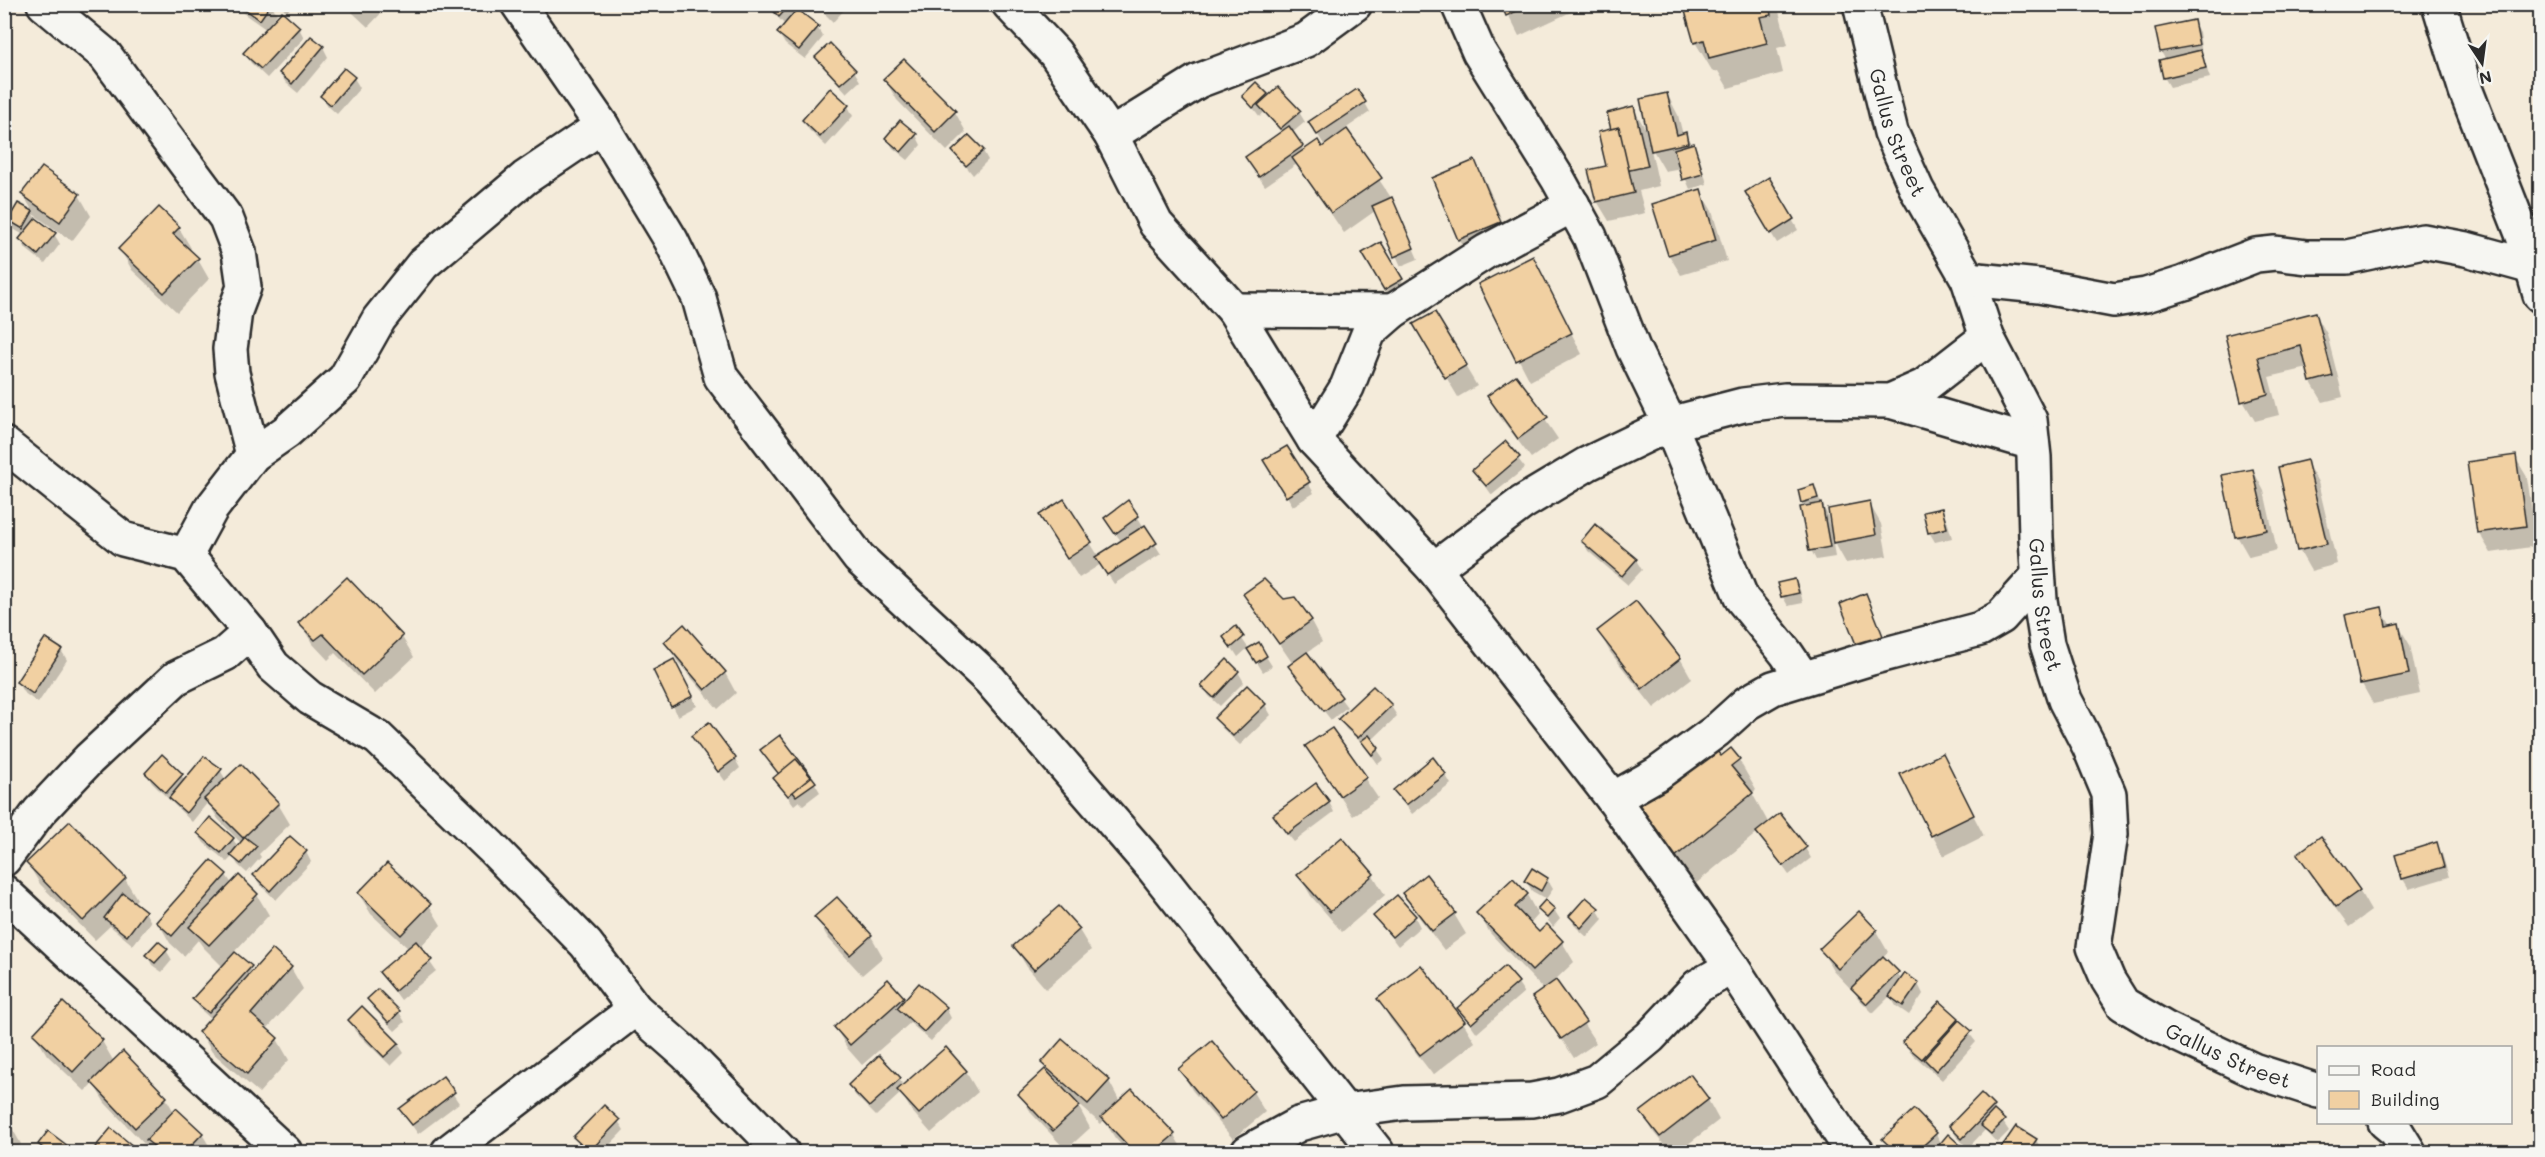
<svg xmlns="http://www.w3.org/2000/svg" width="2545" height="1157" viewBox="0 0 2545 1157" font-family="Mali,sans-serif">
	<rect width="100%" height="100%" fill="#f4ebda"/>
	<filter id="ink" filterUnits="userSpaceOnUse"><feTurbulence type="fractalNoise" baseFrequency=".0167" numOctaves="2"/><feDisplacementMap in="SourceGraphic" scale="12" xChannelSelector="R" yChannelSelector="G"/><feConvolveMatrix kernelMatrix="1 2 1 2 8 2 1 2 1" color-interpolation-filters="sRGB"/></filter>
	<g filter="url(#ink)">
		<g fill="#0003">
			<polygon points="238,4 271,4 277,14 270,23 299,28 304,38 267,78 251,63 245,54 267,30 243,13"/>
			<polygon points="278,4 293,4 287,12"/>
			<polygon points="316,4 327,4 321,10"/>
			<polygon points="349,4 390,4 368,27 353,13"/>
			<polygon points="765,4 800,4 802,9 799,13 817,27 823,37 805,59 785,44 779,34 786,26"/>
			<polygon points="815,4 847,4 848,6 833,22"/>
			<polygon points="1503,4 1588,4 1519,36"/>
			<polygon points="1685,4 1777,4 1788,45 1777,48 1783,73 1728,88 1718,71 1713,72 1695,42"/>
			<polygon points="2193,22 2199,32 2202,55 2210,78 2170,87 2164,77 2166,60 2161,52 2156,29"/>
			<polygon points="323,47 328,57 298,93 286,83 280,74"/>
			<polygon points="817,57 854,71 860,81 847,93 823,67"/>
			<polygon points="354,78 360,88 337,114 328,106 322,96"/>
			<polygon points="885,80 955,112 966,132 947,151 897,100"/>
			<polygon points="1667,94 1678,115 1683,135 1685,134 1699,155 1707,184 1690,189 1681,168 1665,171 1650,145 1659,186 1639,191 1645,213 1609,221 1597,201 1608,167 1613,130 1633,108 1645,128 1648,142 1651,141"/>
			<polygon points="1266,95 1268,98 1299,112 1305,122 1292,133 1304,151 1325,146 1316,132 1365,103 1370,112 1345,129 1392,199 1418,259 1401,266 1375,211 1344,233 1297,164 1265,186 1252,167 1282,133 1264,112 1260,117 1244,96"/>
			<polygon points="848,106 853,116 826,146 809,130 803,120"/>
			<polygon points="916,135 921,145 908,160 893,148 887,138"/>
			<polygon points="954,151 983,151 988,160 973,175"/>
			<polygon points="1474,162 1486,182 1511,242 1471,259 1459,239"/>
			<polygon points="42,169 79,195 91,216 72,241 33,214 37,221 54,234 60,244 45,264 26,249 21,239 24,235 15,230 10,220 19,205 34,213 23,195"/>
			<polygon points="1769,179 1798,230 1777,243 1747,192"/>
			<polygon points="1700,191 1712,211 1727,261 1681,275 1669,255 1654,205"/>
			<polygon points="159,209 179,228 191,248 189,250 197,258 209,279 177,312 132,270 120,249"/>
			<polygon points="1380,244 1407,290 1391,299 1364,254"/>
			<polygon points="1533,258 1582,354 1530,381 1480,285"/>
			<polygon points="2315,313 2327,334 2343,397 2323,402 2311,382 2308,368 2269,377 2279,415 2255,421 2243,401 2227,336"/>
			<polygon points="1434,314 1477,386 1458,397 1415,325"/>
			<polygon points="1516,377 1558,439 1531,458 1500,417 1488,397"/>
			<polygon points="1506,443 1525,468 1492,495 1474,470"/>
			<polygon points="2515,457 2527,477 2537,546 2491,553 2479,533"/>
			<polygon points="1265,461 1308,483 1314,493 1293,506"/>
			<polygon points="2306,462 2318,482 2337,564 2311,571 2299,550"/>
			<polygon points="2253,470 2264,491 2277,550 2249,557 2237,536"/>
			<polygon points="1813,487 1827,514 1829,525 1869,503 1881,524 1887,556 1846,563 1832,538 1835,557 1816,560 1811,550 1806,508 1803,502"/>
			<polygon points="1064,501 1099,557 1122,542 1111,528 1128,502 1161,554 1114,584 1101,564 1079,578 1052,536"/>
			<polygon points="1941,510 1947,520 1952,538 1935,542 1929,532"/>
			<polygon points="1595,526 1636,560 1642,570 1628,585 1588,551 1583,541"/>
			<polygon points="1795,580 1800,590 1803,603 1788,606 1783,597"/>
			<polygon points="1245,594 1283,601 1294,599 1311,621 1322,642 1306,653 1347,707 1331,720 1296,676 1290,667 1293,664"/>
			<polygon points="1866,595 1888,646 1864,656"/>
			<polygon points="2381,609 2391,626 2398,625 2410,645 2420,694 2373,704 2362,684"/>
			<polygon points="300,623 402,637 414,657 375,694 335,653 328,660 312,643"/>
			<polygon points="1235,629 1249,649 1258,644 1272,666 1263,672 1248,648 1238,657 1225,637"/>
			<polygon points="1599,632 1680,658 1692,679 1654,708 1610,652"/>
			<polygon points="666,642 725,673 736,693 718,709 678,662"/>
			<polygon points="61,650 67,660 38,703 23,692 18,683"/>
			<polygon points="679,671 697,706 678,716 673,706"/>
			<polygon points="1238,672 1244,682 1220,706 1209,696 1203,686"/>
			<polygon points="1247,687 1265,705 1271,715 1240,745 1222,728 1216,718"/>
			<polygon points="1373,688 1391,706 1397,716 1371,741 1384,759 1378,764 1365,746 1346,729 1340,719"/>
			<polygon points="1332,730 1378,798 1353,816 1307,747"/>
			<polygon points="693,737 735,759 740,768 725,781"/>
			<polygon points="1942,755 1984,836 1944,856 1932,835"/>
			<polygon points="162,756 186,781 220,770 226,780 278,804 290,824 259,854 261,857 247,873 238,865 233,856 227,862 204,843 198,834 210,820 233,839 238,848 242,844 218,819 208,802 192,822 152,783 146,773"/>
			<polygon points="1721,758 1739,760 1756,790 1752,793 1769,824 1805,848 1811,858 1789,875 1758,832 1687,891 1645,840"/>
			<polygon points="1445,774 1451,784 1412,814 1395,790"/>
			<polygon points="774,778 814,782 820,792 803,805 799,801 794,805"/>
			<polygon points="1329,802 1334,812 1294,842 1280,825"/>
			<polygon points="2436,844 2442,854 2449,877 2409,889 2403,879 2397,856"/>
			<polygon points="306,852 311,862 276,900 260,885 255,876"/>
			<polygon points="2299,854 2359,890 2371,911 2349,927 2311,875"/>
			<polygon points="212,863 226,875 232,884 257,895 269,915 234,952 253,972 272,951 291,968 303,989 266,1030 277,1039 289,1060 259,1093 212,1052 200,1032 211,1019 200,1009 194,999 223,967 203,947 198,940 184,956 170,943 158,922"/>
			<polygon points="28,864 125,879 137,899 133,903 145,912 151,922 133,945 110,926 95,940 40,884"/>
			<polygon points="1299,875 1373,875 1385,895 1342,932 1311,896"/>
			<polygon points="1547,879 1553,889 1546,899 1532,891 1526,881"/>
			<polygon points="1404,893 1454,914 1466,934 1444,950 1416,913"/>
			<polygon points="359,894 429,905 441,925 420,948 436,971 401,1000 381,973 409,949 371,914"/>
			<polygon points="1527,895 1538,915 1530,924 1539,934 1562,942 1574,962 1555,980 1596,1043 1574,1058 1534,997 1544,990 1490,933 1478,913"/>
			<polygon points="837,899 871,936 883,957 862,975 828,938 816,917"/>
			<polygon points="1539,909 1554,910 1560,919 1553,927"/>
			<polygon points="1597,909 1603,919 1587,937 1576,927 1570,917"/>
			<polygon points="1859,913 1876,931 1888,952 1882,957 1902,980 1918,984 1923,994 1909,1015 1896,1006 1890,996 1873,1013 1858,998 1852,987 1850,988 1833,970 1821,949"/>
			<polygon points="1375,916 1415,917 1420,927 1398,946"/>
			<polygon points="1079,930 1091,950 1046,989 1027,967 1015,947"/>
			<polygon points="166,950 172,960 162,972 152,965 147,955"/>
			<polygon points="1518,983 1524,992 1477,1033 1459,1008"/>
			<polygon points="378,991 399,1012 405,1022 395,1031 375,1010 369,1000"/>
			<polygon points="903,998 905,1001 946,1008 951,1018 931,1041 910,1023 862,1065 847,1048 836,1028"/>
			<polygon points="1379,999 1463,1022 1475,1042 1433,1075 1390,1019"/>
			<polygon points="1958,1019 1976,1042 1942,1080 1910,1052 1904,1042"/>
			<polygon points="350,1021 398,1044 404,1053 391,1066 355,1031"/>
			<polygon points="35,1035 102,1041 114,1062 123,1054 166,1098 174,1112 202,1134 213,1152 156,1152 151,1145 148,1148 105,1103 93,1083 85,1091 47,1055"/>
			<polygon points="1211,1043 1253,1092 1265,1112 1233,1139 1192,1090 1180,1069"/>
			<polygon points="945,1049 966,1072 978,1092 931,1133 911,1110 901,1093 876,1116 855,1095 850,1086 899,1079 904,1086"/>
			<polygon points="1043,1063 1109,1081 1120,1102 1174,1135 1184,1152 1128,1152 1115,1138 1104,1120 1101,1124 1076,1102 1090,1128 1066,1150 1032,1114 1020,1094 1051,1076"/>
			<polygon points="442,1078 459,1103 418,1134 401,1110"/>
			<polygon points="1981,1095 1993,1107 2009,1131 1997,1143 1985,1130 1968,1148 1956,1136 1951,1126"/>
			<polygon points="1708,1100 1719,1120 1678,1152 1670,1152 1654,1133 1642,1112"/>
			<polygon points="4,1119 9,1123 21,1144 14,1152 4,1152"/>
			<polygon points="618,1121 624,1130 603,1152 587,1152 575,1137"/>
			<polygon points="2017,1128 2036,1140 2043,1152 2000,1152"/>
			<polygon points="112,1130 132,1147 135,1152 93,1152"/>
			<polygon points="48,1133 73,1152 44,1152 39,1144"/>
			<polygon points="1936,1134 1942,1144 1948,1137 1966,1152 1894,1152 1884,1139"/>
		</g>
		<g fill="#f1d0a2" stroke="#2b2b2b" stroke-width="1.5">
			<polygon points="238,4 271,4 260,20"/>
			<polygon points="767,4 791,4 779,17"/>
			<polygon points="1501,4 1532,4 1506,16"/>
			<polygon points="1683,4 1769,4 1771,15 1760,17 1767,43 1709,58 1704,40 1694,43"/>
			<polygon points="797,9 819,26 799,50 777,33"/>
			<polygon points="282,11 300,27 261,69 243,53"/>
			<polygon points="2194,20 2199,45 2160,52 2155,28"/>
			<polygon points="311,36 324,46 292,84 279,73"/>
			<polygon points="830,43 856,70 840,84 815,57"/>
			<polygon points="2201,50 2206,68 2163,78 2159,60"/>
			<polygon points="904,59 956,111 935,132 883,79"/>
			<polygon points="344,68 355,77 331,105 320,96"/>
			<polygon points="1256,82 1268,94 1253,108 1242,96"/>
			<polygon points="1278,87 1301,111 1280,129 1258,105"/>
			<polygon points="830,88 849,105 820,137 802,120"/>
			<polygon points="1357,89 1366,102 1317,135 1308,122"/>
			<polygon points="1667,93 1677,135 1686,132 1688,143 1651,151 1640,99"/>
			<polygon points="1634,106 1648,166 1621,172 1607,113"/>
			<polygon points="900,120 917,134 901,152 885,138"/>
			<polygon points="1289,126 1303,146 1259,177 1245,157"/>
			<polygon points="1619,127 1634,193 1596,202 1588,170 1606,166 1598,132"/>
			<polygon points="1347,129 1382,178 1331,213 1292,158 1318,140 1322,147"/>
			<polygon points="969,135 984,150 966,166 952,151"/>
			<polygon points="1694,143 1703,174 1682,180 1674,149"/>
			<polygon points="1475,160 1501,222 1458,240 1432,178"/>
			<polygon points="42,167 80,194 60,222 21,194"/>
			<polygon points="1769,177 1794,219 1770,234 1745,192"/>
			<polygon points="1701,189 1716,240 1668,255 1652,204"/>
			<polygon points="1392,197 1414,248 1394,257 1372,206"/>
			<polygon points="18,203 33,211 23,229 8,220"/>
			<polygon points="159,207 180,227 173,234 199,258 164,293 118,249"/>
			<polygon points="36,218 56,233 38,255 19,239"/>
			<polygon points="1381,242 1403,279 1384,290 1362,253"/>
			<polygon points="1533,256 1572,333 1516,361 1478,284"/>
			<polygon points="1435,312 1467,365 1445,378 1413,324"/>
			<polygon points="2316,312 2333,376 2310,382 2301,346 2258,357 2268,394 2241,402 2225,335"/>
			<polygon points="1516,375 1548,417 1518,439 1487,396"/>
			<polygon points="1506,441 1520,457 1486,486 1472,470"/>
			<polygon points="1287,446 1310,482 1286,497 1263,460"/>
			<polygon points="2516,455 2526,526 2477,533 2467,462"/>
			<polygon points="2307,460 2327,544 2297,551 2278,467"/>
			<polygon points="2253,469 2267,530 2235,537 2222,475"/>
			<polygon points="1814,485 1818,498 1801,503 1798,490"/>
			<polygon points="1064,499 1092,542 1067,559 1039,515"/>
			<polygon points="1128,500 1139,516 1115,534 1104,518"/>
			<polygon points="1870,501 1876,535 1833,543 1828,509"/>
			<polygon points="1822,503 1830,547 1809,551 1800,507"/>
			<polygon points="1942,508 1947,528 1928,533 1923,512"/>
			<polygon points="1595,524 1637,559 1622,576 1581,541"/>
			<polygon points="1145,525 1157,543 1107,575 1095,557"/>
			<polygon points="347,577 403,636 362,675 323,634 315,640 298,623"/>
			<polygon points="1264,579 1284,599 1295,597 1312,620 1279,644 1243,594"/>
			<polygon points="1795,579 1799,593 1781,597 1777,583"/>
			<polygon points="1866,593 1883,636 1857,647 1840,604"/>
			<polygon points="1636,601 1681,658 1642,689 1597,631"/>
			<polygon points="2382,607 2386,626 2399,623 2409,674 2360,684 2345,615"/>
			<polygon points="684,624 726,672 705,690 664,642"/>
			<polygon points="1236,626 1244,637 1231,648 1223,637"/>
			<polygon points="45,638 62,649 33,694 16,682"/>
			<polygon points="1259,642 1267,656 1256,663 1247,649"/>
			<polygon points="1307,652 1342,697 1324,711 1288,666"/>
			<polygon points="674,659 693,696 671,707 653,670"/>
			<polygon points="1227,659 1239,671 1214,698 1201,686"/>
			<polygon points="1247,685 1266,704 1233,736 1214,718"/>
			<polygon points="1373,686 1392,705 1358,738 1338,719"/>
			<polygon points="709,722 736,758 718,772 691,736"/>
			<polygon points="1332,728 1367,777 1340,796 1305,746"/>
			<polygon points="780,735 816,782 796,796 760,750"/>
			<polygon points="1369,735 1379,748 1372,755 1361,741"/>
			<polygon points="1709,741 1721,756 1731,748 1740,759 1731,766 1753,793 1669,862 1625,809"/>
			<polygon points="1943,753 1974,815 1931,836 1900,774"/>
			<polygon points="162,754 183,774 166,793 145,773"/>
			<polygon points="204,756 222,769 186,813 169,798"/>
			<polygon points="1433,757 1446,774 1406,805 1393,790"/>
			<polygon points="796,759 811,777 788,796 773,778"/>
			<polygon points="241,764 279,803 243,838 204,799"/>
			<polygon points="1316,783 1330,802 1287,834 1273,815"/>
			<polygon points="1780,813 1807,847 1783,866 1756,832"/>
			<polygon points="210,817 234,838 221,853 197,833"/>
			<polygon points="70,821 126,878 83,921 26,863"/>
			<polygon points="290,836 307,851 270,891 253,875"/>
			<polygon points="2321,836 2360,890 2336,907 2297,854"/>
			<polygon points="245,837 257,846 241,864 230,855"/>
			<polygon points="1342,837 1374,874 1330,912 1297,875"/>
			<polygon points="2437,842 2444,867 2402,879 2395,855"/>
			<polygon points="211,860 227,874 172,936 156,922"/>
			<polygon points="387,863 431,904 401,935 358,893"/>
			<polygon points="1532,868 1548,878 1541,891 1524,881"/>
			<polygon points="1426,874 1456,913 1432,931 1402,893"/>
			<polygon points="239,875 258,894 209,945 189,927"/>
			<polygon points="1513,878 1528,894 1515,907 1539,932 1547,924 1563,941 1532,971 1476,913"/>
			<polygon points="123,893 146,911 127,936 104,918"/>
			<polygon points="1397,895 1416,916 1392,937 1373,916"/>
			<polygon points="837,897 872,935 850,955 814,917"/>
			<polygon points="1586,897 1599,908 1581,928 1569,916"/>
			<polygon points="1545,900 1555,909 1547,918 1537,909"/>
			<polygon points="1059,906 1080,929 1034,970 1013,946"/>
			<polygon points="1859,911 1877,930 1838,969 1819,949"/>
			<polygon points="158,941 168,949 155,963 145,955"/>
			<polygon points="416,941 432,960 395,991 379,972"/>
			<polygon points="272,949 292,967 251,1014 278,1038 247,1074 198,1032"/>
			<polygon points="235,952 252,966 209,1013 192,999"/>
			<polygon points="1883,956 1899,972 1867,1004 1851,988"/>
			<polygon points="1421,965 1465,1021 1420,1055 1377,999"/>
			<polygon points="1505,966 1519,982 1471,1024 1457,1008"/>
			<polygon points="1905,973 1919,983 1903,1006 1889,996"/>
			<polygon points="888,979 904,997 850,1045 834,1027"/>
			<polygon points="1556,980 1586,1022 1561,1039 1532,997"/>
			<polygon points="919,983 947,1007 924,1032 897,1008"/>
			<polygon points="378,989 400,1011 389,1023 367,999"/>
			<polygon points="1940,1001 1959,1018 1922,1059 1902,1042"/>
			<polygon points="63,1002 103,1040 73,1072 33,1034"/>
			<polygon points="362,1006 399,1043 384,1057 348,1020"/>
			<polygon points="1959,1020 1972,1031 1936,1071 1924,1059"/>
			<polygon points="1062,1039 1110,1080 1088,1104 1041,1063"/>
			<polygon points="1212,1041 1254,1091 1221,1120 1178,1069"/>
			<polygon points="946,1047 967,1071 919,1114 897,1090"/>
			<polygon points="123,1051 167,1097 135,1128 91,1082"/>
			<polygon points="879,1055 901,1078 869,1107 848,1085"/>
			<polygon points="1045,1069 1080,1106 1053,1131 1018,1094"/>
			<polygon points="1690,1074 1709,1099 1660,1137 1640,1112"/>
			<polygon points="443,1076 455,1092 412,1125 399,1109"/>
			<polygon points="1132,1089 1175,1134 1154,1152 1134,1152 1101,1117"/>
			<polygon points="1981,1093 1994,1106 1962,1139 1949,1126"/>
			<polygon points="604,1105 620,1120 589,1152 573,1137"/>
			<polygon points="176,1108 203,1133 185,1152 161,1152 146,1140"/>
			<polygon points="1914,1109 1937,1133 1916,1152 1896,1152 1882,1139"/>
			<polygon points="1994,1110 2005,1120 1991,1134 1980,1125"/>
			<polygon points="2016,1126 2037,1139 2028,1152 1998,1152"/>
			<polygon points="111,1128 133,1146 128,1152 91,1152"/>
			<polygon points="48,1131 76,1152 48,1152 38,1144"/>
			<polygon points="1948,1134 1968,1152 1933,1152"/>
		</g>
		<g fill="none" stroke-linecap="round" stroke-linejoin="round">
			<g stroke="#2b2b2b" stroke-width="38">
				<g id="minor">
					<polyline points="44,4 105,55 226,218 239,252 244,287 235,311 230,349 232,373 253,455"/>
					<polyline points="1009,4 1055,53 1111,135 1156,224 1234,310 1314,440 1434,569 1613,799 1732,967 1842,1136 1857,1152"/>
					<polyline points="1458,4 1479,52 1558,179 1590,237 1633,348 1670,424 1742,599 1786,653 1803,678"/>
					<path id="s1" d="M 1860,4 L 1891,132 L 1917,190 L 1968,279 L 1987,337 L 2030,420 L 2034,457 L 2036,538 L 2040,600 L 2047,644 L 2065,700 L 2089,746 L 2109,794 L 2111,834 L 2094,947 L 2108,980 L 2123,1004 L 2166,1029 L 2253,1070 L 2318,1091"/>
					<polyline points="2439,4 2466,91 2523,236 2540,295"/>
					<polyline points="602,126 671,240 699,298 721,377 859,558 990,680 1154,869 1377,1152"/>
					<polyline points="1111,135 1198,81 1306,40 1355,4"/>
					<polyline points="1968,279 2039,286 2114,300 2146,295 2184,283 2256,255 2275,253 2307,257 2347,257 2423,241 2466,249 2532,267"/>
					<polyline points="1234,310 1393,311"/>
					<polyline points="1890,401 2032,443"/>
					<polyline points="1314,440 1347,387 1369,332 1393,311 1487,251 1573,205"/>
					<polyline points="4,444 123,539 186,555 250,632 225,654 176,678 89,759 39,812 4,859"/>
					<polyline points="186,555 211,509 253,455 286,432 345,379 379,319 423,264 525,178 602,126 518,4"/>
					<polyline points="1434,569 1522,503 1587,464 1670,424 1743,405 1785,400 1890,401 1924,386 1987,337"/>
					<polyline points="250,632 273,666 310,698 378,738 491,847 586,944 635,1009 685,1053 782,1152"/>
					<polyline points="1613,799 1657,774 1716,731 1747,703 1773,688 1871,658 1980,629 2001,617 2038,576"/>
					<polyline points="4,892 285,1152"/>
					<polyline points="2385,1122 2396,1131 2409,1152"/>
					<polyline points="448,1152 635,1009"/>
					<polyline points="1248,1152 1299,1124 1345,1111 1404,1103 1532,1100 1559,1095 1597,1081 1650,1037 1698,986 1732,967"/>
				</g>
			</g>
			<use href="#minor" stroke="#f6f6f2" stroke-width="33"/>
		</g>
	</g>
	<g text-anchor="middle" stroke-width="5" stroke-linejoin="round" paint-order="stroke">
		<g font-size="21" fill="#2b2b2b" stroke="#f6f6f2">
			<text dy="7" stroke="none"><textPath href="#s1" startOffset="134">Gallus Street</textPath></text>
			<text dy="7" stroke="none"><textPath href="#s1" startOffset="638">Gallus Street</textPath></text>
			<text dy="7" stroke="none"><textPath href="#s1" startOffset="1176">Gallus Street</textPath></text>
		</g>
	</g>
	<rect width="2545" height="1157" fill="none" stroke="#f6f6f2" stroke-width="24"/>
	<rect x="12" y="12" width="2521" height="1133" fill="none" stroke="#2b2b2b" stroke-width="2" filter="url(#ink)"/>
	<rect x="2317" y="1046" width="195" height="78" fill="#f6f6f2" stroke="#a5a5a2" stroke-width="1.5"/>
	<rect x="2329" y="1066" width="30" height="9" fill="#f6f6f2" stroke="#a5a5a2" stroke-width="1.5"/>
	<text x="2371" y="1076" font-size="18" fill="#2b2b2b">Road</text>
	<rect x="2329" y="1091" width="30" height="18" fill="#f1d0a2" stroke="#a5a5a2" stroke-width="1.5"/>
	<text x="2371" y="1106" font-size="18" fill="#2b2b2b">Building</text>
	<g transform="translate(2482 63) rotate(167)" stroke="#f6f6f2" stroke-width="4.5" paint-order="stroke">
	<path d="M0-4.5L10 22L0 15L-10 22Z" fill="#2b2b2b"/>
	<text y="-9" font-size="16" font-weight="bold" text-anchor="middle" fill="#2b2b2b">N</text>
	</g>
</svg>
